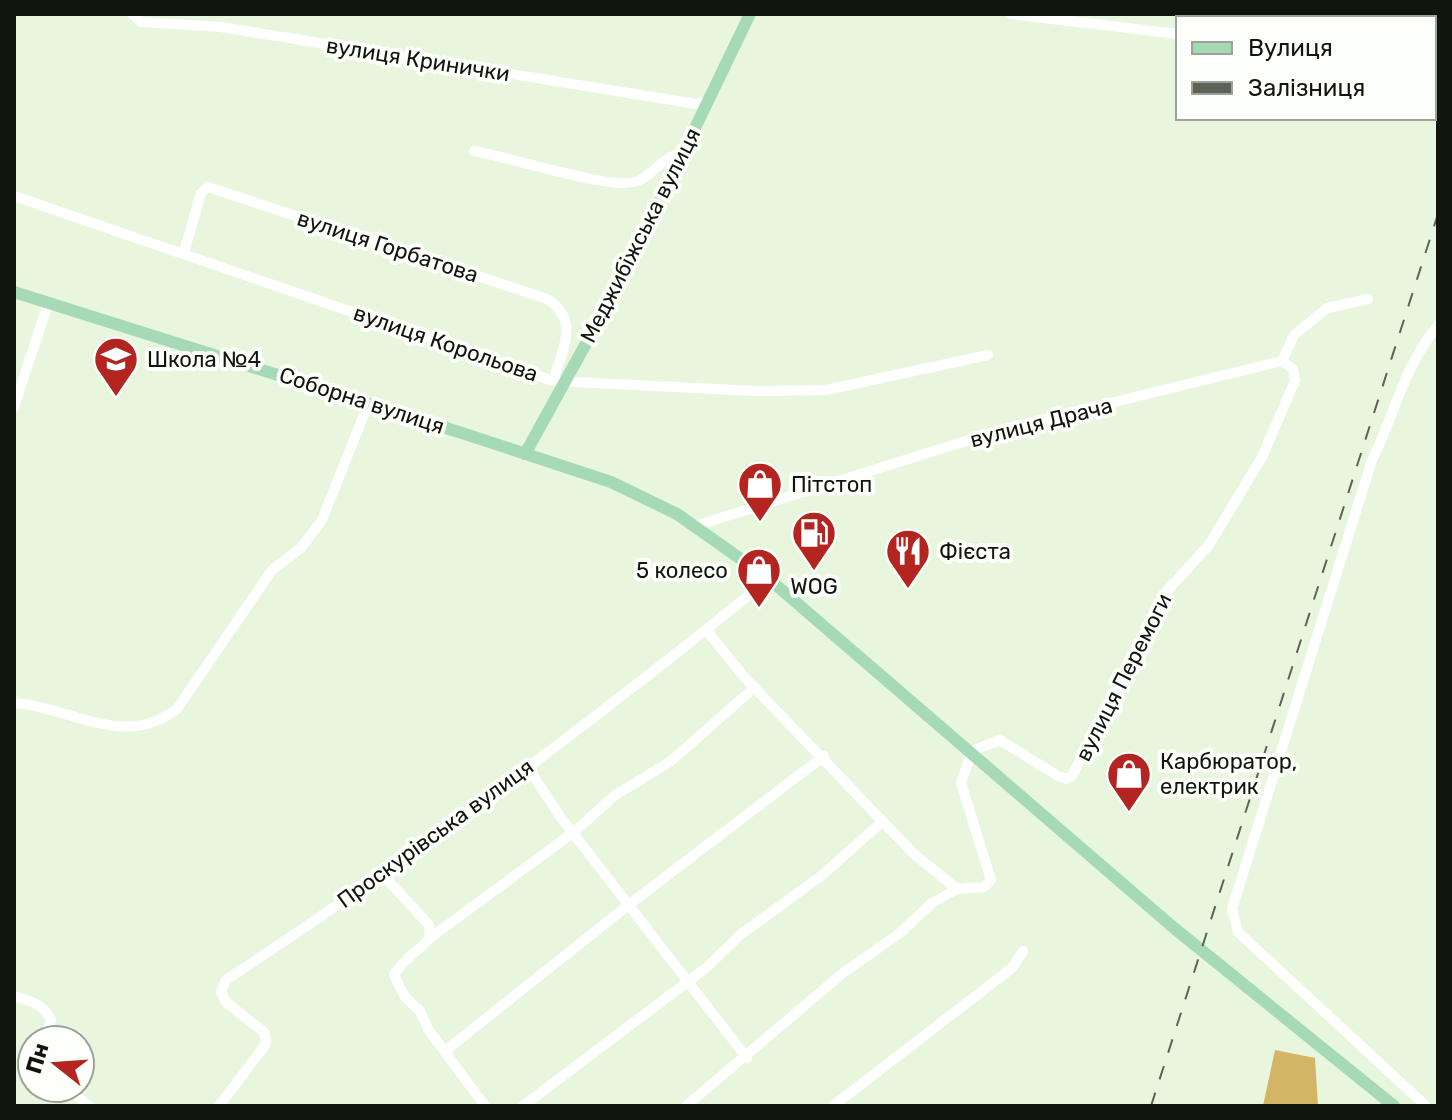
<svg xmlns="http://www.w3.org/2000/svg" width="1452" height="1120" viewBox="0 0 1452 1120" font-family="Rubik,sans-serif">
	<rect width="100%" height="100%" fill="#e8f6de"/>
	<polygon fill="#d2b565" points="1275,1050 1315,1058 1318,1106 1263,1106"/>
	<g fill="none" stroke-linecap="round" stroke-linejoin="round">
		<g stroke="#fff" stroke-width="10">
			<polyline points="132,14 141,22 221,27 696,104 708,102"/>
			<polyline points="1011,14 1178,34"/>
			<polyline points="1434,54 1438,55"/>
			<path d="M 474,151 C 510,157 605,189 634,182 C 652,178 657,160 681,153"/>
			<polyline points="14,196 553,381 756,391 826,390 988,355"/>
			<path d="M 184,252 L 201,193 L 208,187 L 547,299 C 581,321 562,349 553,381"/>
			<polyline points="14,407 48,304"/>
			<polyline points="695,526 1004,429 1282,361 1294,335 1327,308 1368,299"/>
			<polyline points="706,630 745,678 914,854 957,889 984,887 991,880 961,783 972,751 1000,740 1058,776 1066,779 1072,776 1165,593 1209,545 1262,457 1295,381 1293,369 1282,361"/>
			<path d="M 14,703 C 72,707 123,750 177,709 L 272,570 L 301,548 L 322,520 L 369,402"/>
			<polyline points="527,766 559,815 747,1058"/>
			<path d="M 382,874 L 429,925 L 430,938 C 418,952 403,959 394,975 L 405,997 L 420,1011 L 428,1029 L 485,1106"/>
			<polyline points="430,938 574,832 614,796 671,761 755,687"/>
			<path d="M 14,996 C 30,1001 44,1004 51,1020 L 44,1040"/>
			<polyline points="445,1051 631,903 824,756"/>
			<polyline points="67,1088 89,1106"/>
			<path d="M 219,1106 L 266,1044 L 265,1033 L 226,1002 L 221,992 L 226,980 C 414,857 594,721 769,579"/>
			<polyline points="523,1106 706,968 740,935 821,876 883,821"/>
			<polyline points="686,1106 843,973 900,933 932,903 957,889"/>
			<polyline points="833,1106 1012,968 1023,951"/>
			<path d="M 1426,1106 L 1238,932 L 1232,909 L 1372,460 C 1396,412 1403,368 1438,325"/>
		</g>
		<g stroke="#a6dab6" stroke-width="12">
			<polyline points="14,292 465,434 611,482 677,514 769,579 1174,928 1394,1106"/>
			<polyline points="525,454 626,271 750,14"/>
		</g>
		<polyline stroke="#5d6456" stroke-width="2" stroke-dasharray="14 14" stroke-linecap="butt" points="1151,1106 1438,214"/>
	</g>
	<defs>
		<g id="school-pin" transform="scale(2.3)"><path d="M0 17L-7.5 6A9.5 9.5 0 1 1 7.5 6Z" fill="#b42420" stroke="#fcfffa"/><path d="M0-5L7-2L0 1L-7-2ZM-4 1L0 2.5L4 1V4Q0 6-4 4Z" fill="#fff"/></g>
		<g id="shop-pin" transform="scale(2.3)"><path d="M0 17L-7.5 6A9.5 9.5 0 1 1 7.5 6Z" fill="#b42420" stroke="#fcfffa"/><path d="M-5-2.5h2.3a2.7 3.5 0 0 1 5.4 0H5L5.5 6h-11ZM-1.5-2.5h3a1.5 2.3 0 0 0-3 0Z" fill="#fff"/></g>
		<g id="fuel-pin" transform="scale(2.3)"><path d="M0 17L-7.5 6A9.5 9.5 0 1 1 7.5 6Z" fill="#b42420" stroke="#fcfffa"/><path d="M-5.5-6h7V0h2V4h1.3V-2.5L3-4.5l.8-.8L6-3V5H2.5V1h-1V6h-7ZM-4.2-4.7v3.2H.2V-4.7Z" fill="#fff"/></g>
		<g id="restaurant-pin" transform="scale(2.3)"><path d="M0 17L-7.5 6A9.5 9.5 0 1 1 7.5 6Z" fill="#b42420" stroke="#fcfffa"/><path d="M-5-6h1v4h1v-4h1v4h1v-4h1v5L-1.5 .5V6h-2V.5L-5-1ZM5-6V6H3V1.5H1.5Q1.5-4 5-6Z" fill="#fff"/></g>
	</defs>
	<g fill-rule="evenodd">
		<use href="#school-pin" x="116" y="359"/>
		<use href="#shop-pin" x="760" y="484"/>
		<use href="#fuel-pin" x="814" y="533"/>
		<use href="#restaurant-pin" x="908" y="551"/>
		<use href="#shop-pin" x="759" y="570"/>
		<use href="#shop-pin" x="1129" y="774"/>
	</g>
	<g text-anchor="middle" stroke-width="8" stroke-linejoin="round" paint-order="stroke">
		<g font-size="22" fill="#11150d" stroke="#fcfffa">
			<text transform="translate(418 59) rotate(9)" y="8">вулиця Кринички</text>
			<text transform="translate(640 235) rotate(-63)" y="8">Меджибіжська вулиця</text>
			<text transform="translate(388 246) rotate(18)" y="8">вулиця Горбатова</text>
			<text transform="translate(446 343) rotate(19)" y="8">вулиця Корольова</text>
			<text transform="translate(362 400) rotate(18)" y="8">Соборна вулиця</text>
			<text transform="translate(1041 422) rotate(-14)" y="8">вулиця Драча</text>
			<text transform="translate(1123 677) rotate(-63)" y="8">вулиця Перемоги</text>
			<text transform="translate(435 833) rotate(-36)" y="8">Проскурівська вулиця</text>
		</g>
		<g font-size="22" fill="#11150d" stroke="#fcfffa" text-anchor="start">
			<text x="147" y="367">Школа №4</text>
			<text x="791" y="492">Пітстоп</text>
			<text x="939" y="559">Фієста</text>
			<text x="728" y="578" text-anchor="end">5 колесо</text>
			<text x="814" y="594" text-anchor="middle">WOG</text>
			<text x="1160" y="769">Карбюратор,<tspan x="1160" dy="25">електрик</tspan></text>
		</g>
	</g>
	<rect width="1452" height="1120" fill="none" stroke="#11150d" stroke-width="32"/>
	<rect x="1176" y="16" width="260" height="104" fill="#fcfffa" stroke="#9ea19b" stroke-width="2"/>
	<rect x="1192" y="42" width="40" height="12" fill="#a6dab6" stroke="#9ea19b" stroke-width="2"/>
	<text x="1248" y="56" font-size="24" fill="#11150d">Вулиця</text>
	<rect x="1192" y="82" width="40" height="12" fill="#5d6456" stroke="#9ea19b" stroke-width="2"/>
	<text x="1248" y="96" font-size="24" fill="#11150d">Залізниця</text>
	<g transform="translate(56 1064) rotate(287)"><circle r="38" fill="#fcfffa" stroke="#9ea19b" stroke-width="2"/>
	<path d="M0-6L14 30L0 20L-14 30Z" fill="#b42420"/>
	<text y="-12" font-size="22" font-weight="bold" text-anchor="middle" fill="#11150d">Пн</text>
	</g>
</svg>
